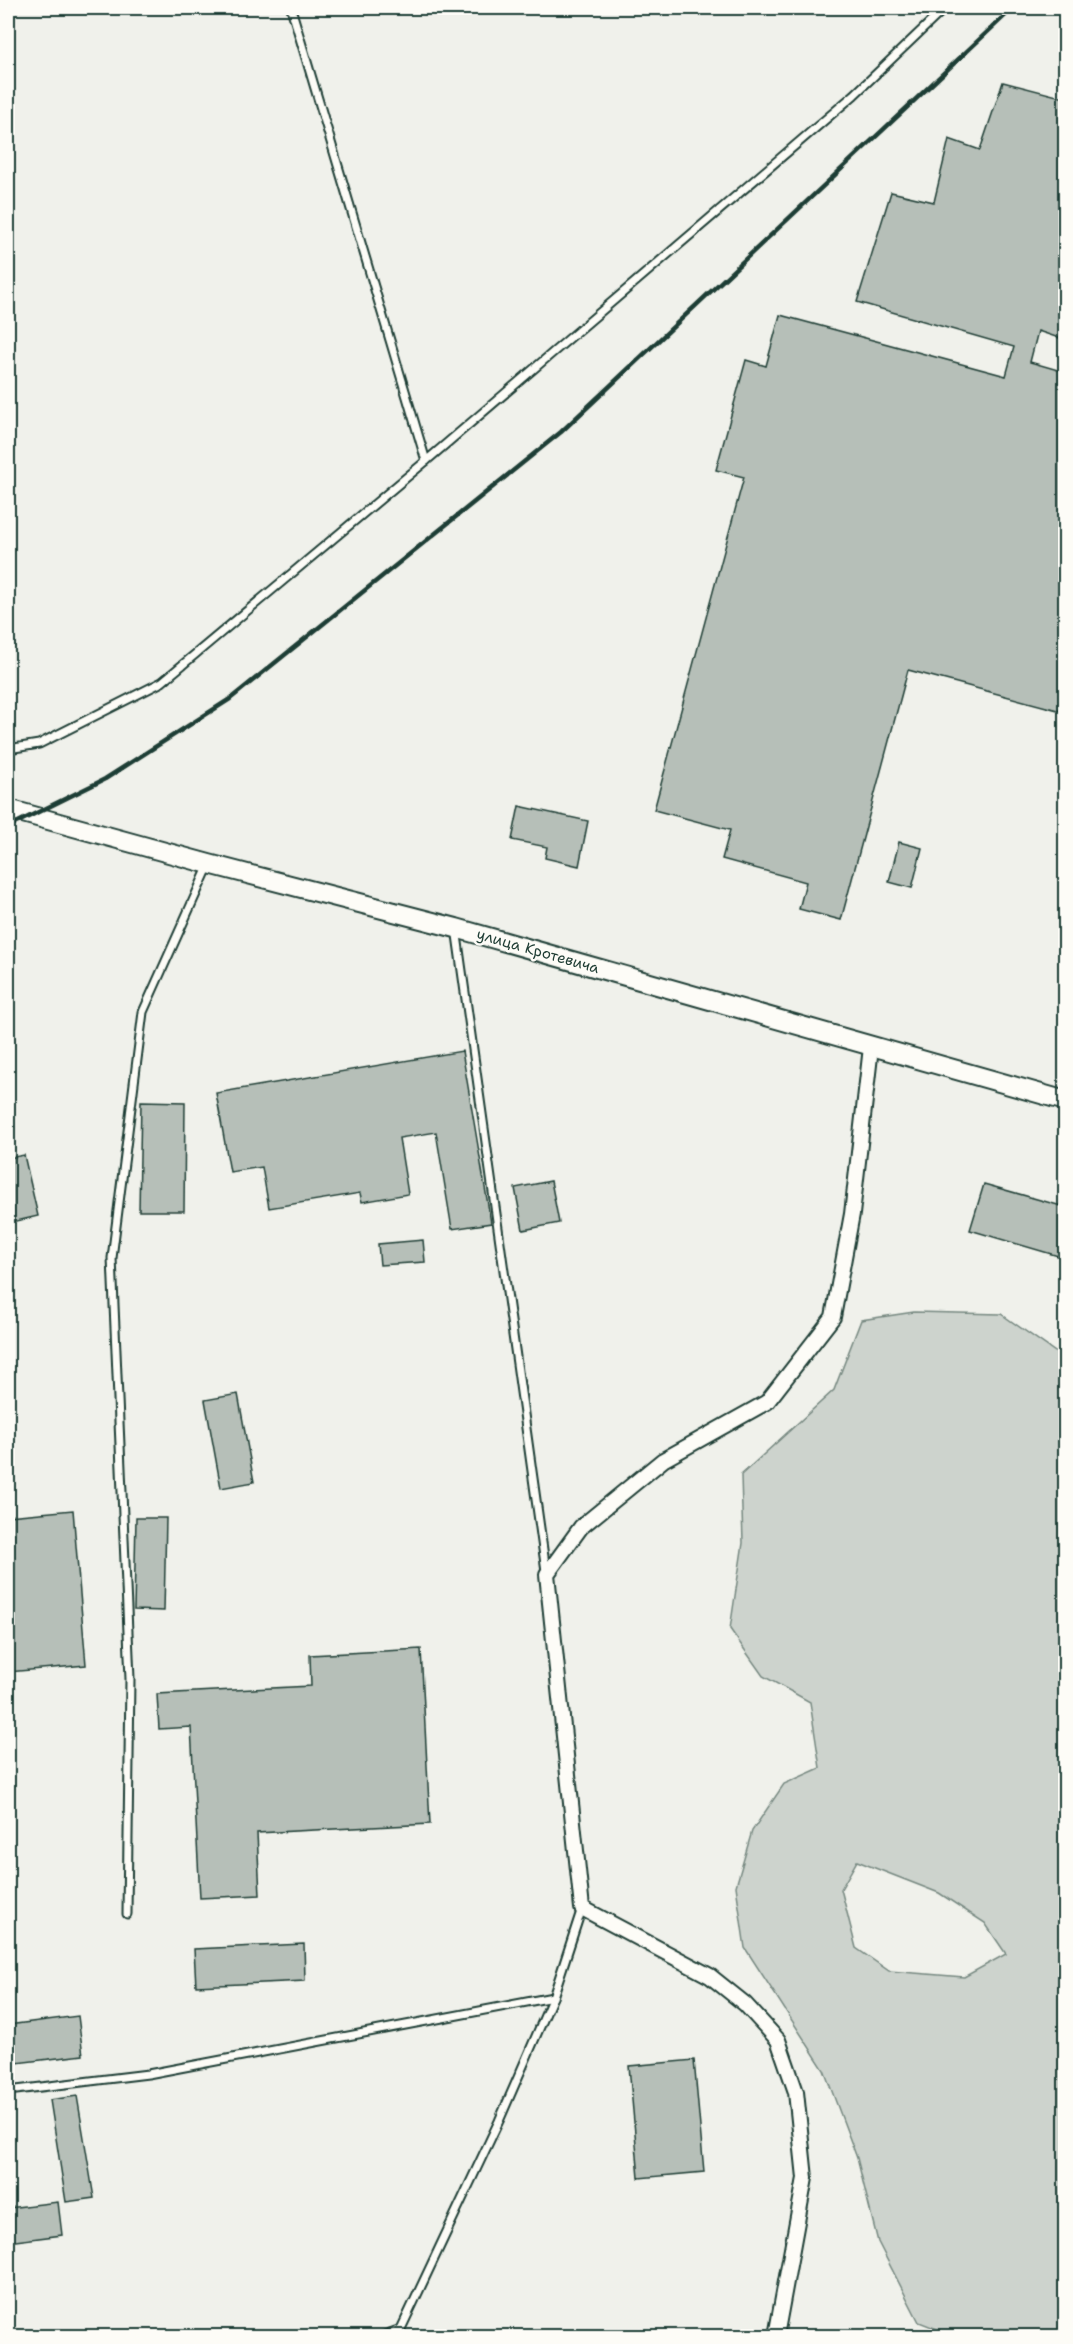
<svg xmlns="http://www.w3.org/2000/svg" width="1073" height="2344" viewBox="0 0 1073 2344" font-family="'Shantell Sans',sans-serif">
	<rect width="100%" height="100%" fill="#f0f1eb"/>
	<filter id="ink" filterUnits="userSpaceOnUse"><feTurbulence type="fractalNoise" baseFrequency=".0167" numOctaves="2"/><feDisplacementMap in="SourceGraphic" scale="12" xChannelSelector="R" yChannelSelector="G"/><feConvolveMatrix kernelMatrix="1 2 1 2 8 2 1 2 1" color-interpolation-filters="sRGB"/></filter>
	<g filter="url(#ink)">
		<path fill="#cdd3cd" stroke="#768880" stroke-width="1.5" fill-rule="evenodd" d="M 914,1312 L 1001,1314 L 1065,1359 L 1065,2336 L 955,2336 L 919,2322 L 878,2242 L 857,2158 L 824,2070 L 745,1948 L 736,1886 L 752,1831 L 784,1784 L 820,1768 L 810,1702 L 763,1676 L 730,1629 L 743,1543 L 741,1475 L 834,1390 L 861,1320 ZM 857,1861 L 939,1893 L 985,1923 L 1006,1954 L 964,1977 L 889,1971 L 856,1948 L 841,1889 Z"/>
		<g fill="#b6bfb8" stroke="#1f3d34" stroke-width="1.5">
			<polygon points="1003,82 1065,98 1065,340 1038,331 1030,362 1065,372 1065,712 908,670 841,920 799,909 806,882 722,859 730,830 654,810 744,477 716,470 746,360 766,366 780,315 1006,376 1014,347 857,302 891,192 934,202 949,139 980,150"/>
			<polygon points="519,806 588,821 579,866 545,858 547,847 512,840"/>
			<polygon points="899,842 922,848 912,888 889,882"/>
			<polygon points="462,1051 491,1223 452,1229 436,1132 399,1138 408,1194 362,1202 360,1193 269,1208 262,1167 230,1172 216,1093"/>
			<polygon points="141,1101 185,1102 184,1211 139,1211"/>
			<polygon points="24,1155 38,1216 8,1223 8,1158"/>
			<polygon points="551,1181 559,1223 523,1230 515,1188"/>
			<polygon points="984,1184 1065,1207 1065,1258 970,1230"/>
			<polygon points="423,1240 425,1262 380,1265 378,1244"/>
			<polygon points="238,1394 254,1482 221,1488 205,1400"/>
			<polygon points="73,1510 86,1665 8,1672 8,1516"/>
			<polygon points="136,1518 166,1518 164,1611 134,1610"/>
			<polygon points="421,1649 430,1824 257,1833 260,1895 200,1898 191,1727 159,1729 157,1694 311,1686 310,1655"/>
			<polygon points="304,1944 305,1981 196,1986 194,1949"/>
			<polygon points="78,2016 83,2055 8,2064 8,2025"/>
			<polygon points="694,2060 704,2172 639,2178 629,2066"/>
			<polygon points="77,2096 94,2198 66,2202 50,2100"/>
			<polygon points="58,2202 62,2235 8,2242 8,2208"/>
		</g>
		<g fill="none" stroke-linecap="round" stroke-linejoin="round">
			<g stroke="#1f3d34" stroke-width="11">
				<g id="service">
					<polyline points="291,8 426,461"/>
					<polyline points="8,749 39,744 162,682 426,461 854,95 945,8"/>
					<polyline points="456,928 546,1571"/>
					<polyline points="127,1914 130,1679 112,1258 143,1012 209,865"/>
					<polyline points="8,2091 148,2074 553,1997"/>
					<polyline points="382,2336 401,2329 499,2121 553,1997 582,1908"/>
				</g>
			</g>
			<g stroke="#1f3d34" stroke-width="18">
				<polyline id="minor" points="776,2336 805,2178 796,2092 778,2040 745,2004 710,1976 582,1908 547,1574 581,1527 663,1460 767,1402 833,1317 852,1214 871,1047"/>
			</g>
			<g stroke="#1f3d34" stroke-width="22">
				<polyline id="tertiary" points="8,809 209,864 456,928 1066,1101"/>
			</g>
			<use href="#service" stroke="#fdfcf7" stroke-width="7"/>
			<use href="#minor" stroke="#fdfcf7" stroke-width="14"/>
			<use href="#tertiary" stroke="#fdfcf7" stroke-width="18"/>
			<polyline stroke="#1f3d34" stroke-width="4.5" points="8,827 105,779 230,699 561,432 1013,8"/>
		</g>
	</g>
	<g text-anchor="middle" stroke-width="5" stroke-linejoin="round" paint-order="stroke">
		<g font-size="15" fill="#1f3d34" stroke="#fdfcf7">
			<text transform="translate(538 951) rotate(16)" y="5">улица Кротевича</text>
		</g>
	</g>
	<rect width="1073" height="2344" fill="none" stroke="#fdfcf7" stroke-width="30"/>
	<rect x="15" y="15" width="1043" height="2314" fill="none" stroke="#1f3d34" stroke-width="2" filter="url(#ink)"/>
</svg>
